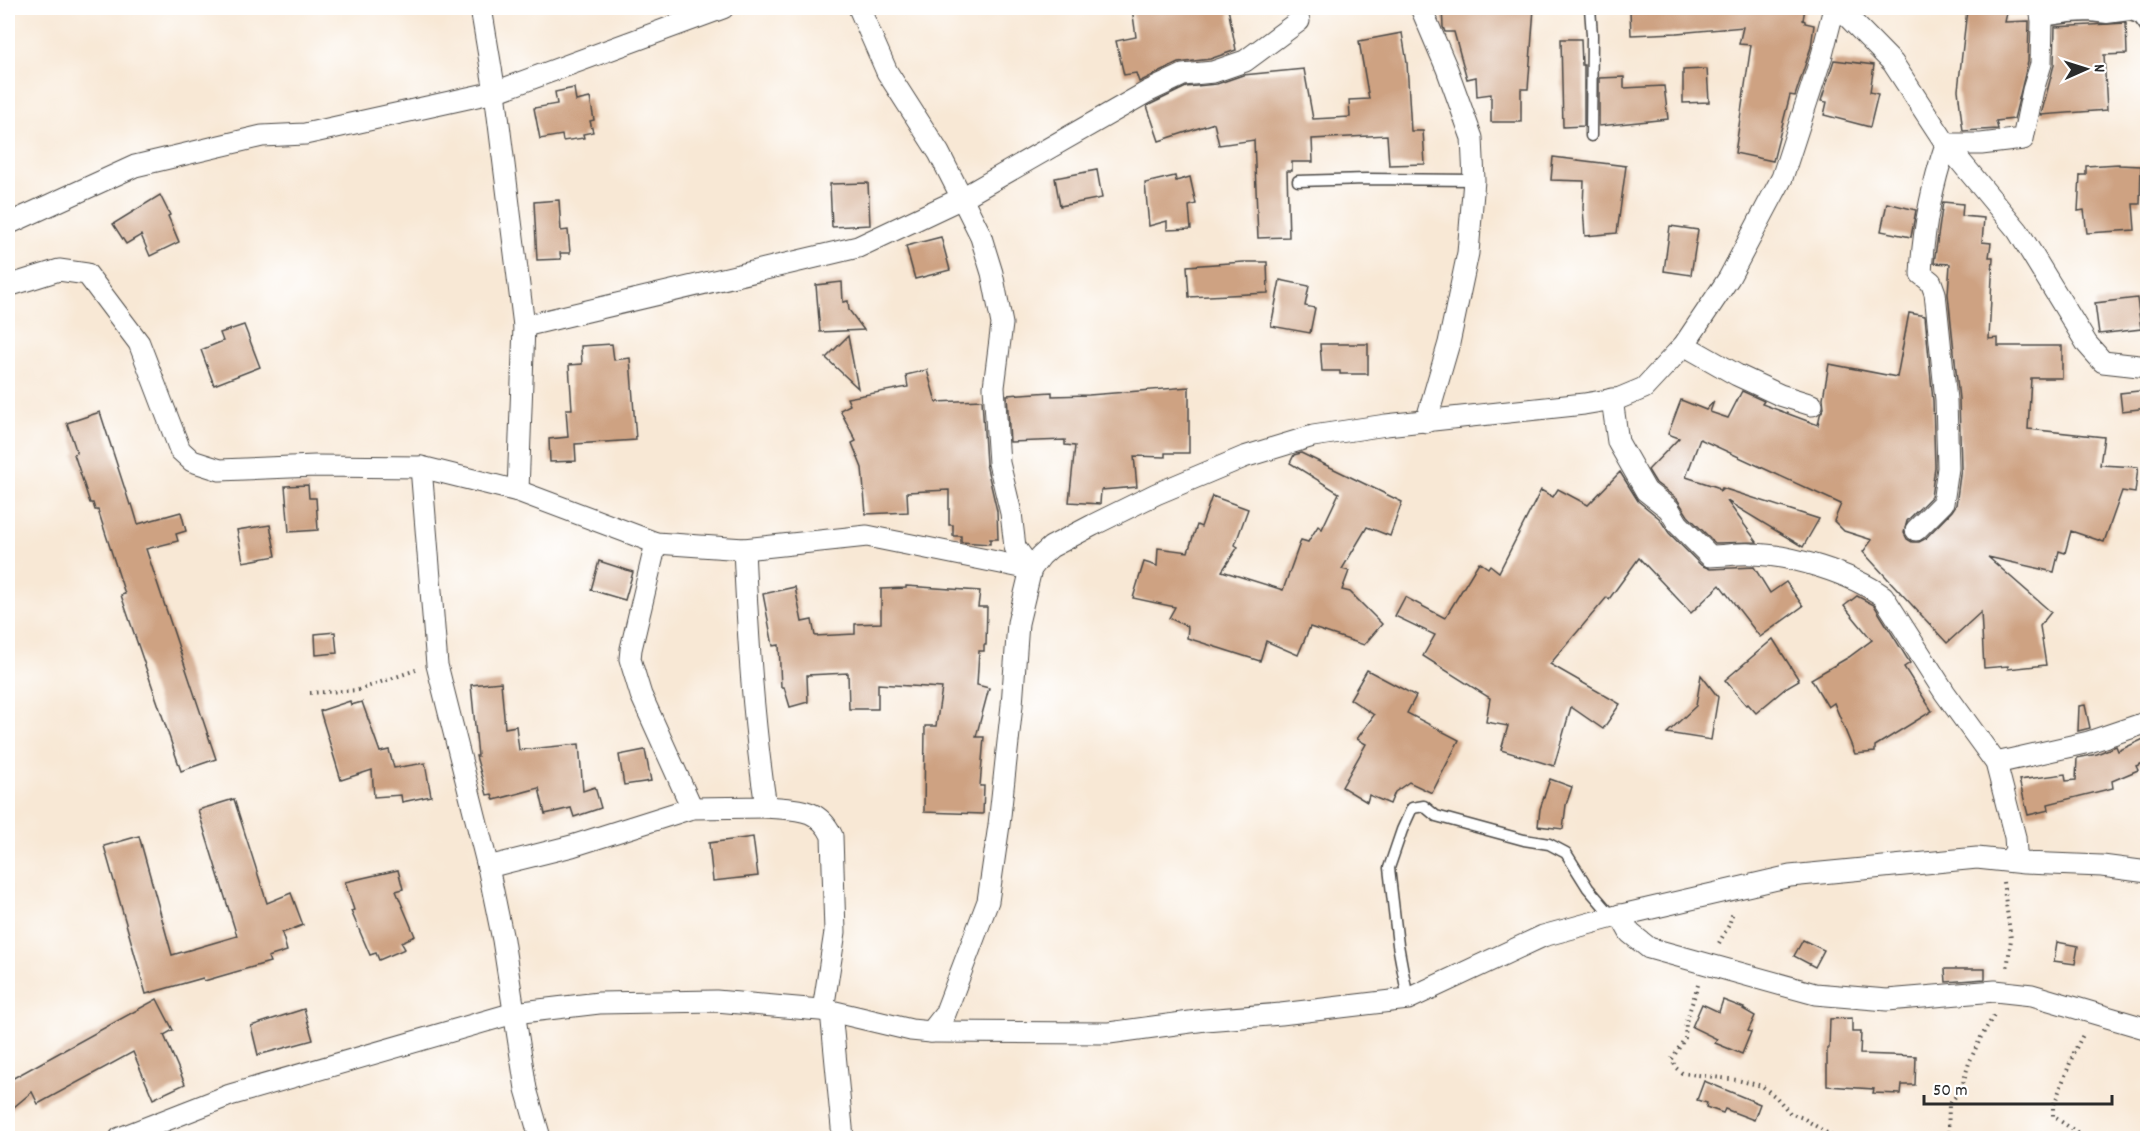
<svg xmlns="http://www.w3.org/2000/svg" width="2155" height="1146" viewBox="0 0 2155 1146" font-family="Dekko,sans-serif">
	<rect width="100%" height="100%" fill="#fff"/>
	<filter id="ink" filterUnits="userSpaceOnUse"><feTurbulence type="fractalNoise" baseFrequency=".0167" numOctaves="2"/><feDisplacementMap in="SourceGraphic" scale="12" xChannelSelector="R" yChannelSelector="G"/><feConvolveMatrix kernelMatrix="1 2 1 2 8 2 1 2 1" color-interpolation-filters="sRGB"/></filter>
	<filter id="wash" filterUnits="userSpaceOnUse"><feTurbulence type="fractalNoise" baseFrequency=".008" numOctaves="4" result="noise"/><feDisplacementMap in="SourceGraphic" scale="24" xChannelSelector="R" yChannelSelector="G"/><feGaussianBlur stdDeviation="1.35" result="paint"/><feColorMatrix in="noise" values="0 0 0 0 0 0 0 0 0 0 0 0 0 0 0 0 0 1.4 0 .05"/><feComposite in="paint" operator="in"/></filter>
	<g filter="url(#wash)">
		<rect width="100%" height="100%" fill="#f8e8d5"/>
		<g id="blocks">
			<g fill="#cea282">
				<polygon points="1132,8 1228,8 1236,50 1210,59 1178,63 1139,82 1136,73 1124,75 1116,41 1136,37"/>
				<polygon points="1442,8 1534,8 1528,89 1521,89 1521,122 1491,122 1491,94 1477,96 1476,77 1467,79 1454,32 1445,32 1443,27"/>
				<polygon points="1641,8 1805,8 1803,20 1805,21 1805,23 1814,25 1811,47 1795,96 1790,95 1773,161 1735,153 1751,45 1739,44 1743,27 1677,33 1631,35 1630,10 1641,10"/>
				<polygon points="1975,8 2008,8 2005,22 2029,21 2028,62 2014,119 1996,121 1998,129 1963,131 1958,90 1967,10 1974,12"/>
				<polygon points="2126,23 2127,54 2104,55 2107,110 2041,115 2054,65 2055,27"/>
				<polygon points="1402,33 1407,63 1411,131 1423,131 1425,164 1389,165 1387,135 1312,139 1313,162 1292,162 1292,171 1287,171 1289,237 1258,238 1254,140 1219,145 1214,123 1159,141 1147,106 1186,87 1217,84 1243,75 1304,69 1313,119 1350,117 1349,100 1369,99 1359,41"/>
				<polygon points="1561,39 1581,39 1582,65 1584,65 1584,126 1563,127"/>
				<polygon points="1834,60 1874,65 1870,92 1878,94 1870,127 1824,115 1827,102 1821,101"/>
				<polygon points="1707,69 1709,102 1683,103 1683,70"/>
				<polygon points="1624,77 1624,88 1664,86 1668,119 1599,126 1599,78"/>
				<polygon points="574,88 576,101 590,98 594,120 590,121 593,132 583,134 584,138 563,141 562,135 540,139 534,108 557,104 555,92"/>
				<polygon points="1553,157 1626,166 1617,233 1585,236 1583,208 1584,181 1551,180"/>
				<polygon points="2119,164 2119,165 2141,166 2140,204 2133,204 2135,230 2087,233 2084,210 2078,211 2080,175 2086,175 2086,166"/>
				<polygon points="1097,170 1102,198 1060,206 1055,178"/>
				<polygon points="1175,176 1176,181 1190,177 1196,204 1189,206 1191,229 1167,230 1167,221 1149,226 1145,183"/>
				<polygon points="868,183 870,225 832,227 830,184"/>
				<polygon points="160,195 170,215 168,216 179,242 150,256 141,235 126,244 113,224"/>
				<polygon points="559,200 561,231 568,230 570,253 560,253 561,259 537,260 534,202"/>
				<polygon points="1943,202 1963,204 1962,216 1984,218 1982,242 1991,243 1989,257 1993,257 1989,339 1998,338 1998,346 2062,346 2062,378 2031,378 2028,429 2104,437 2100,465 2138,467 2135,493 2122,491 2104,542 2071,531 2065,553 2059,551 2054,572 1988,557 2051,612 2040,626 2046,665 2008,669 2008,666 1984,668 1981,612 1947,643 1863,552 1872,540 1844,531 1834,521 1841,504 1700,439 1686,477 1717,487 1720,491 1722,488 1819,519 1803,547 1727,501 1757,542 1715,543 1688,516 1677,499 1656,483 1648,470 1679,438 1668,434 1681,400 1706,410 1714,401 1710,412 1728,418 1742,391 1764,401 1762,404 1818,425 1820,415 1824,408 1823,398 1829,364 1897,377 1909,313 1925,316 1933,401 1935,467 1931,497 1907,521 1904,533 1907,539 1912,542 1919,542 1925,539 1952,511 1956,505 1961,468 1959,399 1948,294 1950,264 1934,263"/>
				<polygon points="1887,203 1916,210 1911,237 1881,231"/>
				<polygon points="1670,226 1698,230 1691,275 1664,271"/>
				<polygon points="941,237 950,270 915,279 906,246"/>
				<polygon points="1244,262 1267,262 1268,293 1189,297 1187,266"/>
				<polygon points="1280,280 1309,286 1305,306 1315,308 1310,333 1271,326"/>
				<polygon points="842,282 843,302 848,301 849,310 864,330 820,332 816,285"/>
				<polygon points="2137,298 2141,329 2099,334 2095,303"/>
				<polygon points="244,325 260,367 214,385 201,350 223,341 220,333"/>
				<polygon points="848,336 858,388 826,358"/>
				<polygon points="612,344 614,360 630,358 636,440 575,444 576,461 550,462 549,439 568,437 566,409 572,409 569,365 582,364 581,346"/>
				<polygon points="1320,344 1368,344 1368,374 1340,374 1340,371 1322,371"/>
				<polygon points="927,370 936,402 982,400 986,464 997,511 998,539 990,539 990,544 961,542 961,536 953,536 953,525 949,525 949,490 907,492 908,512 866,514 862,468 852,443 856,441 840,410 850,405 847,398 908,387 906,375"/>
				<polygon points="1189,387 1189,453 1165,453 1165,457 1134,456 1137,487 1101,490 1100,504 1069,502 1075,446 1065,445 1065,440 1010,442 1007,395 1052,392 1052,396 1089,395"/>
				<polygon points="2148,390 2148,408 2122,411 2120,393"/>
				<polygon points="100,412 130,505 132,504 138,524 181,512 186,531 176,534 178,541 146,549 216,759 181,771 121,595 125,594 98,510 95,510 93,503 90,503 74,454 77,453 67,423"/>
				<polygon points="1301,453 1402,502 1390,536 1367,527 1342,569 1349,571 1342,590 1350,592 1382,624 1364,645 1310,627 1298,655 1266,641 1260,661 1187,638 1188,627 1169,618 1175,607 1133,598 1144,562 1157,566 1158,548 1188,552 1197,525 1201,527 1212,496 1248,509 1235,545 1238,547 1222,571 1283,590 1301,540 1308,542 1318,526 1322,529 1339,493 1290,463 1294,455"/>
				<polygon points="1620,472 1638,501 1659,518 1669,533 1701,565 1710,569 1754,567 1770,593 1786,582 1803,606 1760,637 1720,585 1691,613 1639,558 1609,599 1607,597 1550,664 1620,704 1603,729 1571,707 1554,766 1501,750 1508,726 1486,722 1490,698 1423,656 1435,635 1395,616 1405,597 1445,618 1479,562 1488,568 1490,565 1499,572 1541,490 1553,497 1558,489 1588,505"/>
				<polygon points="308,485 309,498 316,498 318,530 289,532 285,486"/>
				<polygon points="270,525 276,556 243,562 237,530"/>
				<polygon points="599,561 633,572 625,600 591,590"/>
				<polygon points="906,586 980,591 978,607 987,607 986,645 984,645 984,651 979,651 977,685 989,688 976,737 984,737 980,786 984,786 983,814 924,812 925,726 936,726 942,688 878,684 878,709 849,709 848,673 807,675 808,702 790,707 784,687 781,687 779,645 773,646 763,594 795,587 802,622 812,620 815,636 855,634 855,624 881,623 881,589 906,588"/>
				<polygon points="1857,596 1874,605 1910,663 1904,667 1932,711 1875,746 1875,752 1855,754 1834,703 1828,707 1811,679 1849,657 1872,640 1844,606"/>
				<polygon points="335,632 337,653 316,655 315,634"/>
				<polygon points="1773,639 1799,680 1787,687 1756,713 1748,704 1746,705 1725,680"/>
				<polygon points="1367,670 1416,696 1407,713 1459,740 1432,793 1409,782 1395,792 1390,804 1369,795 1367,802 1342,787 1366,744 1357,739 1374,715 1350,699"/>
				<polygon points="1701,675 1718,697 1711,740 1667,733 1696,706"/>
				<polygon points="501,682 505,728 516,726 519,750 579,744 583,791 595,787 601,808 574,817 571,808 545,814 539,788 494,800 492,794 487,795 476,756 478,756 471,685"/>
				<polygon points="350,701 351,705 362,702 380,752 389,750 394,768 425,763 431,796 402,802 401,795 374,797 372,770 341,780 320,711"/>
				<polygon points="2085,705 2090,728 2078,731 2079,706"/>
				<polygon points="2148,737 2148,761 2136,766 2138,770 2112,781 2113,788 2048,804 2049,810 2028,815 2019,780 2065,774 2066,781 2076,780 2077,758 2097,754 2116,746 2118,751"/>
				<polygon points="645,750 651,781 624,785 619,755"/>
				<polygon points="1550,779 1572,787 1566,805 1563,829 1538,826 1540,809"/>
				<polygon points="234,799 267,903 291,893 303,925 282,933 287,951 268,957 270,962 204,981 203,978 146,994 104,846 139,836 172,955 237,936 198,810"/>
				<polygon points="753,837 758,876 713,881 709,843"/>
				<polygon points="398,870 403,889 396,891 415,936 401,942 405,949 379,960 376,953 370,955 351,911 354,910 345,882"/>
				<polygon points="1803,940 1824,950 1815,967 1794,956"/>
				<polygon points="2057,942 2078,946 2075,964 2054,961"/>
				<polygon points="1945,969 1985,969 1985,979 1946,982"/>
				<polygon points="157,999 173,1030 164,1035 185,1084 153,1099 133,1052 38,1104 32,1092 8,1112 8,1081"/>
				<polygon points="1723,1000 1744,1008 1743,1009 1755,1016 1748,1031 1751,1032 1742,1054 1715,1043 1717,1039 1692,1027 1702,1004 1719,1012"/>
				<polygon points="304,1009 313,1040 258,1055 251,1026"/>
				<polygon points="1852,1018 1852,1032 1861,1032 1860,1054 1916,1056 1915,1085 1902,1085 1901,1094 1873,1093 1874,1089 1827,1086 1827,1048 1829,1048 1830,1019"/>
				<polygon points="1704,1081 1760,1104 1754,1120 1725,1109 1723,1113 1706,1107 1707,1103 1697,1100"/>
			</g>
		</g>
	</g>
	<g filter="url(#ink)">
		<use href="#blocks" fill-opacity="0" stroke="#4a4744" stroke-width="1.5"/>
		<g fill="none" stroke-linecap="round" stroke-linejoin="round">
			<g stroke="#4a4744" stroke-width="13">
				<g id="service">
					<polyline points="1590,8 1592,35 1591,136"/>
					<polyline points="2042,21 2070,17 2090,16 2107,18 2130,15 2139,18 2148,30"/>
					<polyline points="1298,181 1366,179 1474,180"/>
					<polyline points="1408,999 1398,945 1389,868 1402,830 1412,808 1424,806 1436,816 1524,840 1549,844 1566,853 1588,888 1613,917"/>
				</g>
			</g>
			<g stroke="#4a4744" stroke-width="23">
				<g id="minor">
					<polyline points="481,8 495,92 524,326 518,491"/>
					<polyline points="859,8 887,72 939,153 962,198 980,234 992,273 1002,324 994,387 999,463 1011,513 1015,547 1031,569"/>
					<polyline points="1421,8 1447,69 1472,138 1474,180 1468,253 1449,343 1426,422"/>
					<polyline points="1839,8 1893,63 1946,144 2018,231 2087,344 2103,362 2148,367"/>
					<polyline points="8,224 135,166 262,136 305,134 495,92 723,8"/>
					<polyline points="8,286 59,270 87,274 139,343 180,450 192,461 220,470 315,466 421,467 518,491 656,543 744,549 867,536 1031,569"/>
					<polyline points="524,326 858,247 962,198 1147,92 1183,75 1213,72 1245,61 1299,21"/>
					<polyline points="1684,345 1737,375 1780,395 1812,405"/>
					<path d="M 1612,399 L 1618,442 L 1646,491 L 1669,509 L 1678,524 L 1710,556 C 1724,556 1738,553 1752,554 C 1792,555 1850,573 1883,596 L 1945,693 L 1996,763 L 2015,837 L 2016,851 L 2009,860"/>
					<polyline points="421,467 437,665 488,867 503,940 526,1089 540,1138"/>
					<path d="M 1916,530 L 1943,503 L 1948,468 L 1946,400 L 1935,293 L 1931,282 L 1921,274 C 1923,230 1932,186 1946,144 L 1981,144 L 2023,139 L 2033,90 L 2041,64 L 2042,21 L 2040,8"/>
					<polyline points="656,543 631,649 630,659 641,695 692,808"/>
					<polyline points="1996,763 2089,742 2148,722"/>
					<path d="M 766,807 C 795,810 818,806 832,836 L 835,932 L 823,1010"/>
					<path d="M 488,867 L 572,846 L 692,808 L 766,807 C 753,721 748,636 744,549"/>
					<polyline points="1620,915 1630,933 1649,948 1815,994 1887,1000 1995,991 2032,995 2148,1029"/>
					<polyline points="831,1011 843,1138"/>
					<polyline points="931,1032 1109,1033 1205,1020 1281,1014 1408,999 1543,936 1613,917 1790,876 1977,858 2024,863 2102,866 2148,872"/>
					<polyline points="120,1138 230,1095 514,1013 599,1003 716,1001 831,1011 911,1030 931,1032 945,1014 988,901 999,825 1012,705 1018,623 1031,569 1041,556 1051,547 1093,525 1156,494 1244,457 1313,436 1386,425 1584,404 1620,398 1644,388 1684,345 1729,278 1782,178 1822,55 1834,8"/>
				</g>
			</g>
			<g stroke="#4a4744" stroke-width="4" stroke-dasharray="1.5 4.5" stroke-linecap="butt">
				<polyline points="310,693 358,690 416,670"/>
				<polyline points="2003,882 2011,939 2007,970"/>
				<polyline points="1719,943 1729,925 1733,912"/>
				<polyline points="1698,985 1686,1022 1685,1038 1672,1059 1675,1067 1682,1073 1737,1080 1762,1086 1777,1098 1790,1113 1803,1118 1835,1138"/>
				<polyline points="1948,1138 1949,1104 1961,1090 1969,1063 1981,1037 1995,1014"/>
				<polyline points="2080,1138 2078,1133 2053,1116 2053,1107 2075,1050 2084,1033"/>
			</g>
			<use href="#service" stroke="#fff" stroke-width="10"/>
			<use href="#minor" stroke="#fff" stroke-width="21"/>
		</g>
	</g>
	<rect width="2155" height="1146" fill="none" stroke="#fff" stroke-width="30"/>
	<g transform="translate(2086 69) rotate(87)" stroke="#ffffff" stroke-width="4.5" paint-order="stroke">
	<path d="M0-4.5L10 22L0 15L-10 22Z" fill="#2b2b2b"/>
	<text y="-9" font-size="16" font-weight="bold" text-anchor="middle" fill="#2b2b2b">N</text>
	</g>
	<path d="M1924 1095v9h188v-9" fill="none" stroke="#2b2b2b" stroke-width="3"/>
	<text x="1933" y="1095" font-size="18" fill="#2b2b2b" stroke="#ffffff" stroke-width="4.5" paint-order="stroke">50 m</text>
</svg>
